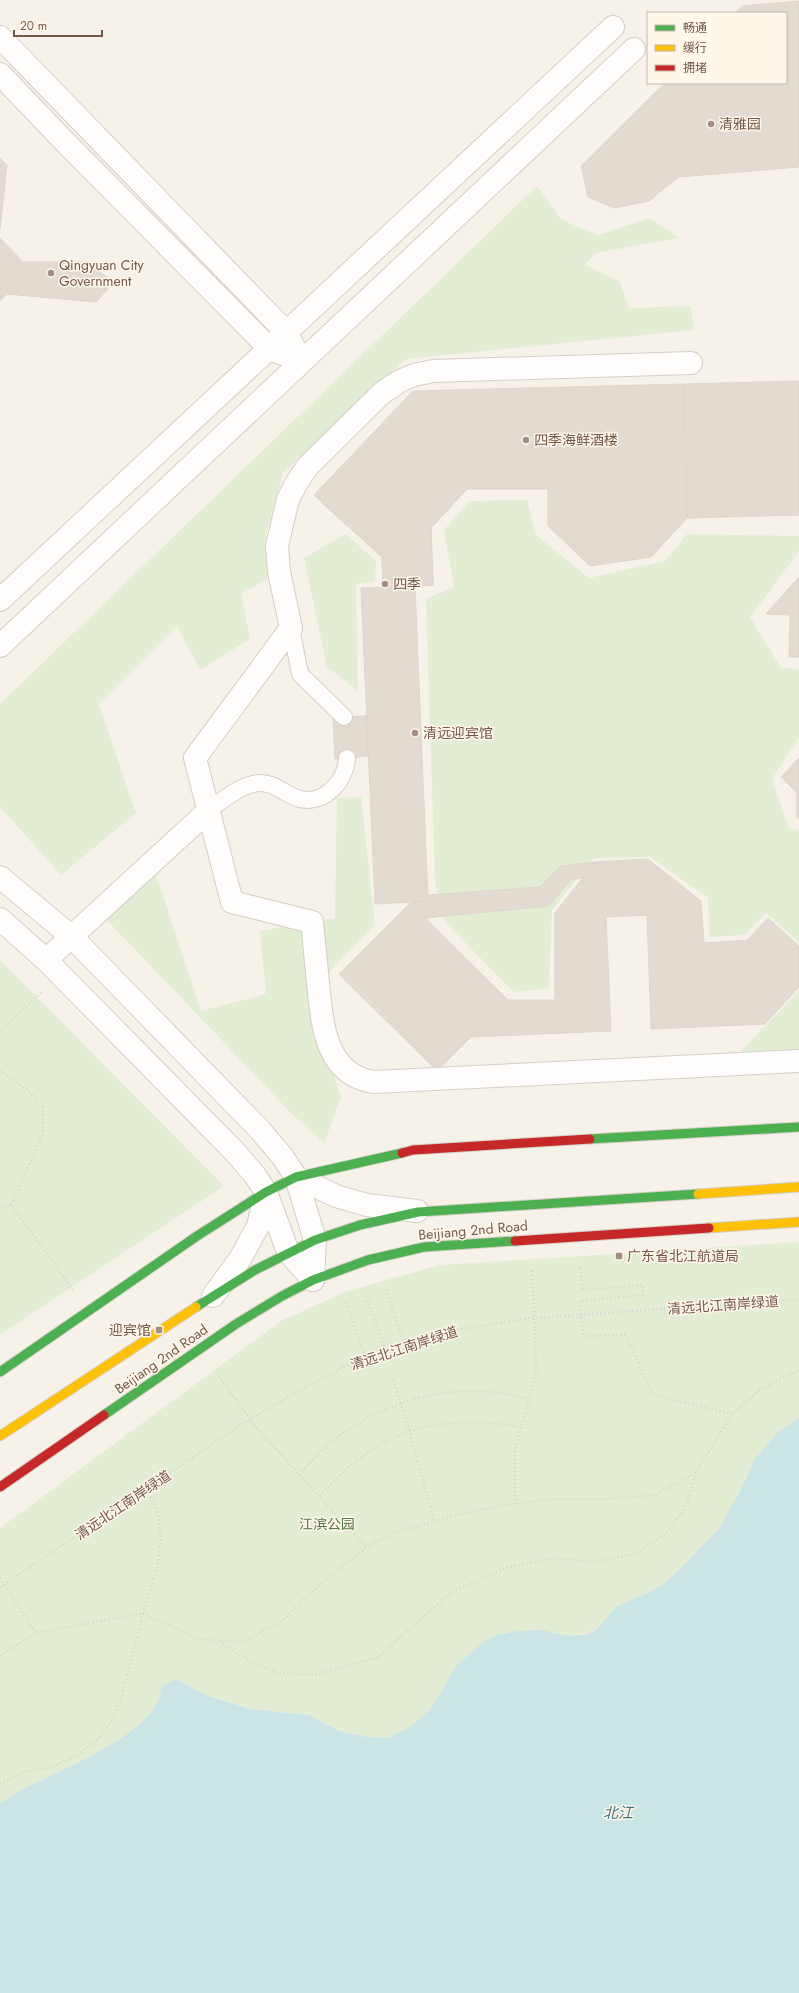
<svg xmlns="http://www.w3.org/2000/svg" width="799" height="1993" viewBox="0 0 799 1993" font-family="Jost,'Noto Sans SC',sans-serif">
	<rect width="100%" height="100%" fill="#f6f2ea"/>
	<g fill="#e2edd4">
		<polygon points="537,186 562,220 598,235 649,218 680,238 595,253 585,265 620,282 629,308 691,306 694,330 406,359 283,473 266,534 268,578 241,594 250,639 200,670 177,626 99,704 136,813 61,875 0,807 0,704"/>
		<polygon points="527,500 536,535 589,578 665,561 687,534 799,536 799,551 750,617 781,668 799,669 799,737 772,779 789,829 799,830 799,942 766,913 745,935 710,937 708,898 650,857 594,858 552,910 549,988 514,992 445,922 435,882 426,599 454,587 444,530 470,501"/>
		<polygon points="346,534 376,561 375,581 356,584 358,691 327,667 304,558"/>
		<polygon points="361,797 375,925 335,965 309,1001 341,1097 324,1143 293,1115 103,916 154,868 201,1011 255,997 266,993 260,931 335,918 337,798"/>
		<polygon points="0,960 224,1186 0,1335"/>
		<polygon points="799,991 799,1053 736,1056"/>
		<path d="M 799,1242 L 799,1418 L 777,1433 L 754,1460 L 740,1491 L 718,1530 L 677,1572 L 663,1584 L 648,1593 L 617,1606 L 597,1629 L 588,1633 L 568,1636 L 552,1632 L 517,1631 L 497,1635 L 484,1641 L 456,1666 L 436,1701 L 429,1710 L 411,1726 L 388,1738 L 367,1737 L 339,1731 L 308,1715 L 250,1709 L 208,1696 L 176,1679 L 163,1686 C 161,1691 160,1696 158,1701 C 142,1737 64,1769 29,1786 C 19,1791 10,1797 0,1803 L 0,1528 L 281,1321 L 347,1291 L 440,1265 Z"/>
	</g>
	<path fill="#cbe4e6" d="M 799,1418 L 799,1993 L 0,1993 L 0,1803 C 10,1797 19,1791 29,1786 C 64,1769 142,1737 158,1701 C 160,1696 161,1691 162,1686 L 176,1679 L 208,1696 L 250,1709 L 309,1715 L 339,1731 L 367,1737 L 388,1738 L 411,1726 L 429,1710 L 436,1701 L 456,1666 L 484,1641 L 497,1635 L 517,1631 L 542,1630 L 568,1636 L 588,1634 L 597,1629 L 617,1606 L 648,1593 L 663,1584 L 677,1572 L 718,1530 L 740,1491 L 754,1460 L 777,1433 Z"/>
	<g fill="#e3dad1" stroke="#dfd5cc">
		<polygon points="799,1 799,167 678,177 649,201 614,208 588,197 581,166 665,83 786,83 786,13 735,13 742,6"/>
		<polygon points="0,158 7,165 0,229"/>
		<polygon points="0,238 23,262 90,262 113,283 96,302 7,294 0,301"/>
		<polygon points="799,381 799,515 687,518 684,384"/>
		<polygon points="684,384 687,518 651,557 590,566 548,526 548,489 467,489 431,528 433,585 383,587 382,557 314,495 413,391"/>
		<polygon points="421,394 493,460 431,528 433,585 383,587 382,557 322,503"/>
		<polygon points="799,577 799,657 789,657 790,615 766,614"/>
		<polygon points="415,586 428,901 375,904 361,588"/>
		<polygon points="366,716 368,756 335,759 333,717"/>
		<polygon points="799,758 799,818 797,818 797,793 781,777"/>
		<polygon points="648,859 701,901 704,943 747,940 768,918 799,946 799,987 765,1024 651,1029 647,915 606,917 611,1031 471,1037 508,1000 555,1000 555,913 595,862"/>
		<polygon points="595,862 582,878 571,880 548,906 426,918 410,903 428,901 428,895 540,887 561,866"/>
		<polygon points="410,903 508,1000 437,1071 339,974"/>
	</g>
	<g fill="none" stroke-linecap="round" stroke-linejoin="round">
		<g stroke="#d4cec6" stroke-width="18">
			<g id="lane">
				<polyline points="291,628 300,674 344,717"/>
				<path d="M 208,811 C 223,800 240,785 258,783 C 276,782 284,795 300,799 C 325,805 346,780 347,758"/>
			</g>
		</g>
		<g stroke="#d4cec6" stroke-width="24">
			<g id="street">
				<polyline points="0,37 286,332 301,360"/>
				<polyline points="0,74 62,139 270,349 283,354"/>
				<path d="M 691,363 L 433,371 L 414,375 L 400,381 L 382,393 L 308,466 L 297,482 L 288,499 L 277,546 L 279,572 L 291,628 L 195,758 L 232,902 L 312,922 C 314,942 316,963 318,983 C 322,1023 325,1075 374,1082 L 799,1061"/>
				<polyline points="0,600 613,27"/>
				<polyline points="0,646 634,49"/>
				<polyline points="0,877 72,937 260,1130 282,1156 296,1177 315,1240 313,1280"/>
				<polyline points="0,919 46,960 235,1152 254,1174 266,1192 288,1252 313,1280"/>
				<polyline points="46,960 208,811"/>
				<polyline points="296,1177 336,1196 367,1205 417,1211"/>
				<polyline points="213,1296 240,1259 258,1226 266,1192"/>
			</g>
		</g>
		<g stroke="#d5cec6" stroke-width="11">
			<g id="fast">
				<polyline points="590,1139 799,1127"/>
				<polyline points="196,1307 255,1270 315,1240 360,1225 418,1212 698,1194"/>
				<polyline points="0,1372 197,1236 266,1192 296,1177 402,1153"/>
				<polyline points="104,1415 236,1324 282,1296 313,1280 368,1260 424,1247 515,1241"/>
			</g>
		</g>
		<g stroke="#d5cec6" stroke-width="11">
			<g id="slow">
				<polyline points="698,1194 799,1187"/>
				<polyline points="709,1228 799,1222"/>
				<polyline points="0,1436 196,1307"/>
			</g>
		</g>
		<g stroke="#d5cec6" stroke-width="11">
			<g id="jam">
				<polyline points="402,1153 413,1150 590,1139"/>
				<polyline points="515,1241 709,1228"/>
				<polyline points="0,1487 104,1415"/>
			</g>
		</g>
		<g stroke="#dad2ce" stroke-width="2.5" stroke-dasharray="1 3" stroke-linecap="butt">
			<polyline points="0,1032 42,992"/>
			<polyline points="0,1071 28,1090 43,1107 43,1134 11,1205"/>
			<polyline points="11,1205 73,1290"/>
			<polyline points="0,1208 11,1205"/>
			<polyline points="580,1268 583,1290 643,1285 643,1295 580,1301 583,1336 626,1335 653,1395 732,1414"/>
			<polyline points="386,1290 405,1345"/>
			<polyline points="346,1303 366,1358"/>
			<polyline points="393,1380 409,1430 434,1521"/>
			<polyline points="254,1425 366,1547"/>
			<path d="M 300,1475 C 350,1408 448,1375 528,1399"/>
			<path d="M 320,1496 C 376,1431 437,1412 521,1427"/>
			<polyline points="515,1504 515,1451 536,1372 535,1329"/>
			<polyline points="0,1578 36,1633"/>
			<polyline points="0,1587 247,1421 302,1389 345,1366 393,1348 454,1330 523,1319 799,1299"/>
			<polyline points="220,1641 241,1656 277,1673 316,1675 378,1657 452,1592 506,1568 555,1558 596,1562 637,1553 668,1532 688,1502 696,1472 732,1414 761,1389 799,1370"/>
			<polyline points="0,1656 36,1633 143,1613 199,1639 243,1642 282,1621 307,1596 366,1547 400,1531 453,1516 504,1505 551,1499 605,1499 655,1495 696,1472"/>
			<polyline points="0,1784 23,1772 51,1767 77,1756 99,1738 110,1722 121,1700 143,1613 157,1569 161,1539 158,1514 147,1488"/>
		</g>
		<use href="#lane" stroke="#fefdfc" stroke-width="16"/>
		<use href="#street" stroke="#fefdfc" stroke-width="22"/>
		<use href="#fast" stroke="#4caf50" stroke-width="9"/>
		<use href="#slow" stroke="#ffc107" stroke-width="9"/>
		<use href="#jam" stroke="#c62828" stroke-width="9"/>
		<g stroke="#dad2ce" stroke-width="2.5" stroke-dasharray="1 3" stroke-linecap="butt">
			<polyline points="532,1271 535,1329"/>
			<polyline points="366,1296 388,1358"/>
			<polyline points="219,1376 254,1425"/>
		</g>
	</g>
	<g fill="#a28f82" stroke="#fff7ea" stroke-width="1.5">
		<circle cx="711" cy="124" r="4"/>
		<circle cx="51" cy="273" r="4"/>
		<circle cx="526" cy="440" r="4"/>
		<circle cx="385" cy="584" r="4"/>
		<circle cx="415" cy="733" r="4"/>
		<rect x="615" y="1252" width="8" height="8" rx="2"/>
		<rect x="155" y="1326" width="8" height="8" rx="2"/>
	</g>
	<g text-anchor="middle" stroke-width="3" stroke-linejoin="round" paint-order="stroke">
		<g font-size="14" fill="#74594a" stroke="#fff7ea" text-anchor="start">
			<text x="719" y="129">清雅园</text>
			<text x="59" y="270">Qingyuan City<tspan x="59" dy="16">Government</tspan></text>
			<text x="534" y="445">四季海鲜酒楼</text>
			<text x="393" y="589">四季</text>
			<text x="423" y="738">清远迎宾馆</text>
			<text x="627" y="1261">广东省北江航道局</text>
			<text x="151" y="1335" text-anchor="end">迎宾馆</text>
		</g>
		<g font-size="14" fill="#74594a" stroke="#fff7ea">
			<text transform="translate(473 1230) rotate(-5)" y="5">Beijiang 2nd Road</text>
			<text transform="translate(723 1305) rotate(-4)" y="5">清远北江南岸绿道</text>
			<text transform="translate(404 1348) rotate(-18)" y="5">清远北江南岸绿道</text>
			<text transform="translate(161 1359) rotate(-35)" y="5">Beijiang 2nd Road</text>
			<text transform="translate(123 1505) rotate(-34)" y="5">清远北江南岸绿道</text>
		</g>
		<g font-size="14" fill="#527a42" stroke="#fff7ea">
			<text x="327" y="1529">江滨公园</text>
		</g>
		<g font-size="15" font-style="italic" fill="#407580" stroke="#fff7ea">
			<text x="618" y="1818">北江</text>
		</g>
	</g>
	<rect x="647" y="12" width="140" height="72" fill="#fff7ea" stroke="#c7b8aa"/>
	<rect x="655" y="25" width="20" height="6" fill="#4caf50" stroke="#c7b8aa"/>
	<text x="683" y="32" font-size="12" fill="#74594a">畅通</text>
	<rect x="655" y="45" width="20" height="6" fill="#ffc107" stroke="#c7b8aa"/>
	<text x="683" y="52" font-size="12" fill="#74594a">缓行</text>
	<rect x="655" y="65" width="20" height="6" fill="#c62828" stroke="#c7b8aa"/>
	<text x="683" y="72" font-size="12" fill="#74594a">拥堵</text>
	<path d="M14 30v6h88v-6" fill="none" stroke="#74594a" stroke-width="2"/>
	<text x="20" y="30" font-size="12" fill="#74594a" stroke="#fff7ea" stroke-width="3" paint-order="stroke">20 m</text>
</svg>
